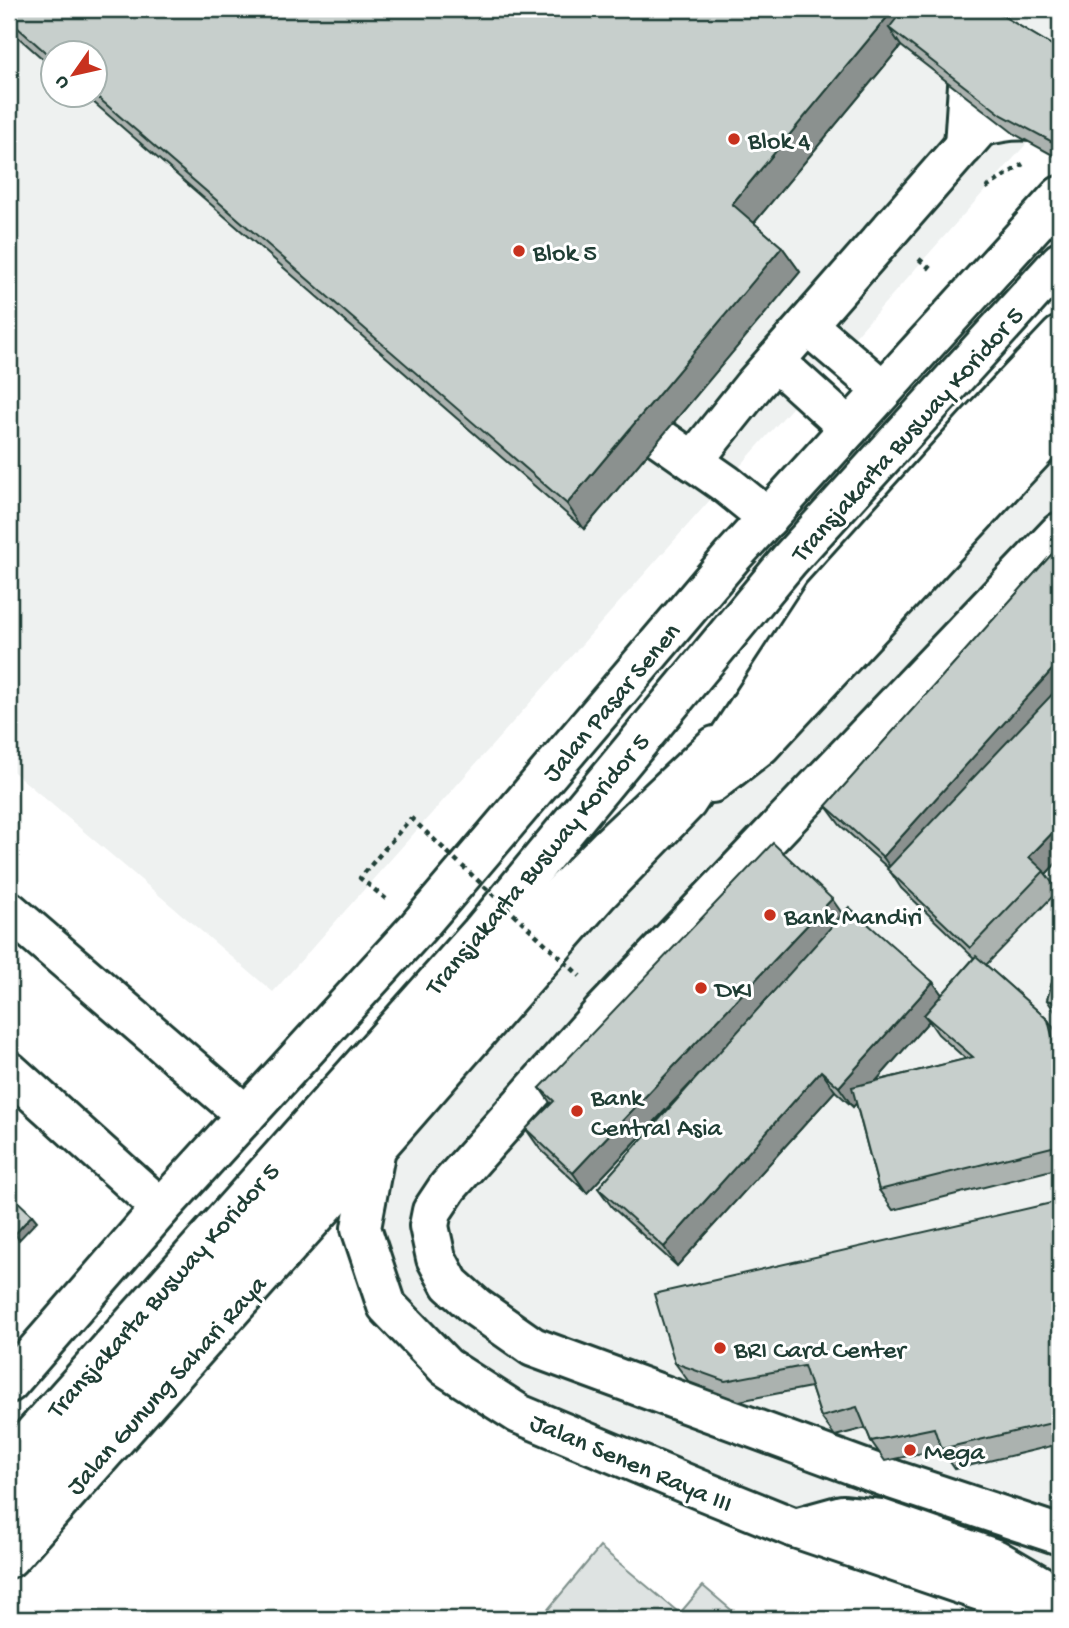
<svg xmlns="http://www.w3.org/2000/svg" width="1069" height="1628" viewBox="0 0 1069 1628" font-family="'Gochi Hand',sans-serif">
	<rect width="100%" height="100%" fill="#fff"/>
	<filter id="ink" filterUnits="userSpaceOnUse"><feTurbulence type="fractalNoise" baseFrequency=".0143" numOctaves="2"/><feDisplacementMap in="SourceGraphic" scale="14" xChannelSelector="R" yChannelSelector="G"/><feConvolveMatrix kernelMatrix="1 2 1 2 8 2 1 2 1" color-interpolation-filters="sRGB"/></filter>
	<g filter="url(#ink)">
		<g fill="#eef1f0" fill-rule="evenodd">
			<path d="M 9,9 L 1060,9 L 1060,106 L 273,992 L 9,768 ZM 52,52 L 94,52 L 94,94 L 52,94 Z"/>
			<polygon points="1060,423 1060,1618 519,1414 387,1306 361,1228 376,1148"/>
		</g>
		<g fill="#dee3e2" stroke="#7e908b" stroke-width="2">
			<polygon points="600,1547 677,1611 669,1619 540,1619"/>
			<polygon points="703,1586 742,1619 675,1619"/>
		</g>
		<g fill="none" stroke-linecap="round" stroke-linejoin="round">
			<g stroke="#1f3d34" stroke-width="44">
				<g id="minor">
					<polyline points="964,146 973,9"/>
					<polyline points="807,325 883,390"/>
					<polyline points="775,361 849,428"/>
					<polyline points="660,438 726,484 768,518"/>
					<path d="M 693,461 L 754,385 L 980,127 C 1004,120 1040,115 1060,132"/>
					<polyline points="1060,532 602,1013 448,1187 432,1211 429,1226 436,1258 450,1284 476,1307 533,1347 894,1480 1060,1535"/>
					<polyline points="764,700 851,616 1060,386"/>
					<polyline points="9,911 246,1115"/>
					<polyline points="9,1071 161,1208"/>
					<polyline points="376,1148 361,1228 387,1306 446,1367 519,1414 706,1492 795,1528 1060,1618"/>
					<polyline points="9,1462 479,935 789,560 1060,262"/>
					<polyline points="9,1515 502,954 608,847 715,746"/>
					<polyline points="795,1528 842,1515 880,1519 995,1559 1060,1597"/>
				</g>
			</g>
			<g stroke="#1f3d34" stroke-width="44">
				<g id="major">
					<polyline points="712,783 761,745 1060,423"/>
					<polyline points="9,1383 161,1208 418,927 731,558 1060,196"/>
					<polyline points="9,1558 376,1148 598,894 687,802 822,596 979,422 1060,336"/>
				</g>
			</g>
			<g stroke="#1f3d34" stroke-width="4.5" stroke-dasharray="5 5" stroke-linecap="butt">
				<polyline points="986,188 1023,164"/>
				<polyline points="919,259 934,272"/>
				<polyline points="386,899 360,878 411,818"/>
			</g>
			<use href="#minor" stroke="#fff" stroke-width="38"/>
			<use href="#major" stroke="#fff" stroke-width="38"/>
			<polyline stroke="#1f3d34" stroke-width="4.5" stroke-dasharray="5 5" stroke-linecap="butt" points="411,818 580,976"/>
		</g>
		<g fill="#abb2af" stroke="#1f3d34" stroke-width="2" fill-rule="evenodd">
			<polygon points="9,9 991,9 1060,50 1060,159 1016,135 901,46 754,223 782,247 800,272 584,529 84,94 94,94 52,52 52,67 9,29"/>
			<path d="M 1060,545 L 1060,859 L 1046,874 L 1058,891 L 986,965 L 1048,1020 L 1060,1037 L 1060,1168 L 893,1210 L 879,1190 L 856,1103 L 853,1107 L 835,1091 L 677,1266 L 612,1207 L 598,1188 L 699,1075 L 587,1193 L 540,1149 L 526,1129 L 551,1104 L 540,1088 L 843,914 L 933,982 L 942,995 L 974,958 L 901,888 L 888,868 L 840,825 L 826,806 ZM 929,1021 L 938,1034 L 966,1059 L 876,1081 Z"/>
			<polygon points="1060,954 1060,1016 1058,1016 1047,1000"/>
			<polygon points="1060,1201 1060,1444 955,1469 941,1449 885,1461 871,1441 866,1428 835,1436 821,1417 811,1387 739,1401 689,1382 675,1363"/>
		</g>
		<g fill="#8b918f" stroke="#1f3d34" stroke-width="2">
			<polygon points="894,9 932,9 889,28 901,46 749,229 732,204"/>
			<polygon points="782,247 800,272 584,529 567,504"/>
			<polygon points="1060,661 1060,696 897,877 883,857"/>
			<polygon points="1060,825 1060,859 1046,874 1029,857"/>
			<polygon points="832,899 846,919 587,1193 573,1173"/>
			<polygon points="933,982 947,1002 924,1015 929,1021 853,1107 839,1087"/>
			<polygon points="1048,1020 1060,1037 1060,1067"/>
			<polygon points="821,1071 835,1091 677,1266 664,1247"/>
			<polygon points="32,1215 37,1221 19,1240 15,1234"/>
		</g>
		<g fill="#c7cfcc" stroke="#1f3d34" stroke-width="2">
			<polygon points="9,9 894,9 732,204 782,247 567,504 94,94 94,52 52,52 52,58 9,20"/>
			<polygon points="904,9 991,9 1060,50 1060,146 1002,115 889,28"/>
			<polygon points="1060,545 1060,661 883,857 826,806"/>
			<polygon points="1060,686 1060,825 1029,857 1044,871 970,948 887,869"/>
			<polygon points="773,843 832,899 573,1173 526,1129 554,1101 540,1088"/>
			<polygon points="849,907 933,982 839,1087 821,1071 664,1247 598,1188"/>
			<polygon points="1060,954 1060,1004 1047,1000"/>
			<polygon points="976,956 1048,1020 1060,1067 1060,1145 879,1190 852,1087 973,1057 924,1015"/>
			<polygon points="9,1193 32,1215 15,1234 9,1228"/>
			<polygon points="1060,1201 1060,1421 941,1449 934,1428 871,1441 857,1407 821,1417 804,1366 725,1381 675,1363 654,1294"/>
		</g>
	</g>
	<g fill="#c8321e" stroke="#fff" stroke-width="2.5">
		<circle cx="734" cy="139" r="7"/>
		<circle cx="519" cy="251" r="7"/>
		<circle cx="770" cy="915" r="7"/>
		<circle cx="701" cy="988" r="7"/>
		<circle cx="577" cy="1111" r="7"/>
		<circle cx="720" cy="1348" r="7"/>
		<circle cx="910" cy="1450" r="7"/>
	</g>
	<g text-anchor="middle" stroke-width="6" stroke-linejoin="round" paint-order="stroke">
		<g font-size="26" fill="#1f3d34" stroke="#fff" text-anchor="start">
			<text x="748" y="148">Blok 4</text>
			<text x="533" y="260">Blok 5</text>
			<text x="784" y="924">Bank Mandiri</text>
			<text x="715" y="997">DKI</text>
			<text x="591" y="1105">Bank<tspan x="591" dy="30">Central Asia</tspan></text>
			<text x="734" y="1357">BRI Card Center</text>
			<text x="924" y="1459">Mega</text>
		</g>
		<g font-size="26" fill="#1f3d34" stroke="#fff">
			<text transform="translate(906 433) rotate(-48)" y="9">Transjakarta Busway Koridor 5</text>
			<text transform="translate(610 701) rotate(-50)" y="9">Jalan Pasar Senen</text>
			<text transform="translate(536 863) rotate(-50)" y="9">Transjakarta Busway Koridor 5</text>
			<text transform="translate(162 1289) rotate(-48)" y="9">Transjakarta Busway Koridor 5</text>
			<text transform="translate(165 1384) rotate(-48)" y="9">Jalan Gunung Sahari Raya</text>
			<text transform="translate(632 1461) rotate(23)" y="9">Jalan Senen Raya III</text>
		</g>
	</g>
	<rect width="1069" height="1628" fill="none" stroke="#fff" stroke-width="35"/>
	<rect x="18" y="18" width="1034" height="1593" fill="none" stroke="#1f3d34" stroke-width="2.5" filter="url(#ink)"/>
	<g transform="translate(74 74) rotate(236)"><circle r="33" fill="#ffffff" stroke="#a5b1ae" stroke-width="2"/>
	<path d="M0-5L12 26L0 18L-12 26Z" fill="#c8321e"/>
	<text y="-10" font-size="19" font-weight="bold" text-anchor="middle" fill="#1f3d34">U</text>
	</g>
</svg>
